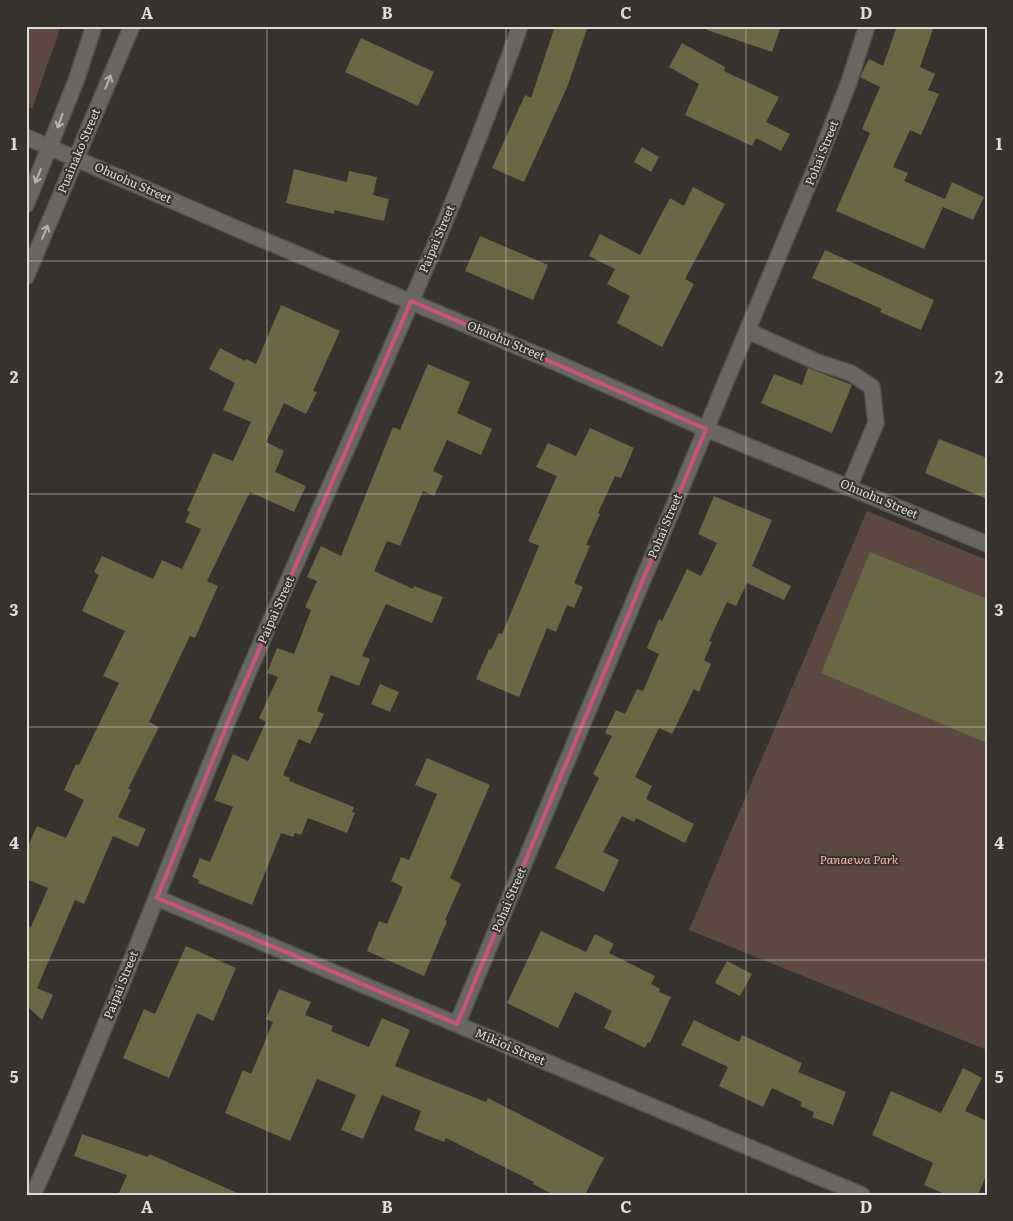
<svg xmlns="http://www.w3.org/2000/svg" width="1013" height="1221" viewBox="0 0 1013 1221" font-family="Literata,serif">
	<rect width="100%" height="100%" fill="#36332f"/>
	<g fill="#5e4842">
		<polygon points="26,26 61,26 32,109 26,106"/>
		<polygon points="867,511 987,560 987,1050 689,930"/>
	</g>
	<g fill="#696744">
		<polygon points="555,26 588,26 568,85 524,182 492,168 525,95 531,98"/>
		<polygon points="707,26 781,26 772,52 707,30"/>
		<polygon points="897,26 934,26 920,67 935,74 928,90 939,94 921,135 910,130 893,167 908,173 904,181 945,199 952,182 984,197 973,220 943,207 924,249 836,211 870,133 862,129 880,87 860,77 869,59 883,66"/>
		<polygon points="361,38 434,72 418,106 345,72"/>
		<polygon points="682,43 725,67 724,71 779,97 766,122 790,134 781,151 756,138 752,146 685,115 699,84 669,67"/>
		<polygon points="642,147 659,157 651,172 634,162"/>
		<polygon points="294,169 347,182 349,171 377,177 373,195 389,199 384,221 334,210 334,214 286,203"/>
		<polygon points="693,187 725,204 685,279 694,284 662,347 617,323 630,296 607,284 615,269 589,256 600,234 640,255 670,198 684,206"/>
		<polygon points="480,236 548,265 533,300 465,271"/>
		<polygon points="825,250 934,300 921,330 880,312 882,309 812,278"/>
		<polygon points="281,305 340,331 313,391 317,392 306,414 284,403 266,442 284,451 275,472 306,486 294,512 250,492 207,581 218,586 195,638 190,636 149,722 159,727 128,789 131,790 118,817 146,829 138,847 113,836 84,904 75,900 37,988 53,995 42,1020 28,1007 26,1012 26,925 31,927 48,888 26,879 26,851 37,826 66,838 84,800 64,790 76,764 79,765 119,683 103,676 125,631 82,611 99,575 94,572 102,556 153,579 162,560 182,569 201,529 185,522 190,512 187,511 213,453 233,461 251,422 223,410 235,383 209,369 220,348 245,361 246,359 256,364"/>
		<polygon points="428,364 470,382 457,413 492,429 481,455 447,440 433,471 443,476 434,496 423,491 400,546 387,541 374,571 413,589 414,586 443,597 432,623 386,604 362,656 370,659 359,686 331,675 317,711 324,714 310,744 299,739 283,775 290,778 289,781 354,807 352,812 355,813 347,833 308,818 301,835 295,833 293,837 281,833 252,905 198,883 199,880 192,877 200,858 210,862 233,807 214,800 233,754 248,761 266,722 259,718 278,677 267,673 277,648 294,654 311,610 305,607 317,581 307,577 321,546 341,556 393,427 400,430"/>
		<polygon points="808,368 852,385 832,433 761,403 774,374 802,385"/>
		<polygon points="590,428 634,448 621,478 615,476 598,513 600,514 586,545 590,546 574,583 583,587 574,608 567,605 556,632 547,628 519,697 476,679 489,649 491,650 499,633 502,634 539,546 528,541 557,476 536,467 548,443 576,456"/>
		<polygon points="939,439 987,458 987,499 925,473"/>
		<polygon points="714,496 772,520 752,566 791,586 784,600 747,583 736,606 727,602 709,641 712,642 704,660 711,664 699,692 694,689 672,734 659,728 635,777 652,786 646,799 694,824 685,843 636,818 634,822 622,816 603,852 619,860 604,892 555,868 599,778 593,774 612,736 605,733 616,710 625,714 637,689 643,691 659,654 647,648 659,619 662,621 687,569 701,576 717,543 698,534"/>
		<polygon points="870,552 987,599 987,743 821,673"/>
		<polygon points="380,684 399,692 390,712 371,704"/>
		<polygon points="427,758 490,785 450,878 461,884 445,920 447,921 424,976 367,951 379,921 387,924 403,887 391,881 401,857 409,860 437,794 415,785"/>
		<polygon points="541,931 586,952 595,934 614,944 609,953 655,976 651,984 660,989 659,992 671,997 650,1043 648,1042 645,1048 604,1028 612,1011 575,992 558,1028 507,1003"/>
		<polygon points="186,946 236,968 213,1021 197,1013 169,1078 123,1058 144,1009 155,1014"/>
		<polygon points="727,961 752,974 740,996 715,983"/>
		<polygon points="279,989 311,1002 305,1015 333,1026 331,1031 369,1047 382,1018 410,1030 395,1066 486,1102 488,1098 604,1158 585,1195 554,1195 533,1184 534,1182 446,1138 444,1142 414,1130 421,1111 382,1095 363,1139 341,1130 356,1095 317,1079 290,1141 225,1113 243,1070 251,1074 273,1022 266,1019"/>
		<polygon points="694,1020 739,1042 742,1035 802,1063 798,1072 846,1092 833,1125 812,1117 814,1112 800,1106 802,1102 772,1088 763,1107 719,1086 728,1067 681,1045"/>
		<polygon points="963,1068 982,1078 965,1111 987,1121 987,1173 978,1195 947,1195 924,1185 933,1163 872,1135 891,1091 941,1113"/>
		<polygon points="82,1134 148,1157 149,1154 242,1195 118,1195 127,1175 74,1156"/>
	</g>
	<g fill="none" stroke-linecap="round" stroke-linejoin="round">
		<g stroke="#53514e" stroke-width="18">
			<g id="minor">
				<polyline points="26,137 249,234 557,363 706,429 987,544"/>
				<polyline points="26,205 76,81 94,26"/>
				<polyline points="26,277 132,26"/>
				<polyline points="748,331 817,362 851,373 872,387 876,423 849,487"/>
				<polyline points="157,898 862,1195"/>
				<polyline points="457,1024 819,159 849,82 867,26"/>
				<path d="M 33,1195 C 105,1034 166,869 234,706 C 329,480 439,258 520,26"/>
			</g>
		</g>
		<use href="#minor" stroke="#6a6762" stroke-width="15"/>
	</g>
	<defs><path id="oneway-shaft" d="M-6 0H5M1.5-3L5.5 0L1.5 3" fill="none" stroke-width="1.6" stroke-linecap="round" stroke-linejoin="round" transform="scale(1.25)"/></defs>
	<g stroke="#b6b4b0">
		<use href="#oneway-shaft" transform="translate(108 82) rotate(-67)"/>
		<use href="#oneway-shaft" transform="translate(60 121) rotate(110)"/>
		<use href="#oneway-shaft" transform="translate(38 176) rotate(112)"/>
		<use href="#oneway-shaft" transform="translate(45 232) rotate(-67)"/>
	</g>
	<path fill="none" stroke="#cb5381" stroke-width="4" stroke-linejoin="round" d="M 411,301 L 706,429 L 457,1024 L 157,898 L 234,707 Z"/>
	<path fill="none" stroke="#dfddda" stroke-width="1" stroke-opacity="0.55" d="M 267,26 L 267,1195M 506,26 L 506,1195M 746,26 L 746,1195M 26,261 L 987,261M 26,494 L 987,494M 26,727 L 987,727M 26,960 L 987,960"/>
	<g text-anchor="middle" stroke-width="4" stroke-linejoin="round" paint-order="stroke">
		<g font-size="12" fill="#dfddda" stroke="#36332f">
			<text transform="translate(79 151) rotate(-67)" y="4">Puainako Street</text>
			<text transform="translate(822 153) rotate(-68)" y="4">Pohai Street</text>
			<text transform="translate(133 183) rotate(24)" y="4">Ohuohu Street</text>
			<text transform="translate(437 239) rotate(-67)" y="4">Paipai Street</text>
			<text transform="translate(506 341) rotate(23)" y="4">Ohuohu Street</text>
			<text transform="translate(879 499) rotate(23)" y="4">Ohuohu Street</text>
			<text transform="translate(665 526) rotate(-67)" y="4">Pohai Street</text>
			<text transform="translate(276 610) rotate(-66)" y="4">Paipai Street</text>
			<text transform="translate(509 900) rotate(-67)" y="4">Pohai Street</text>
			<text transform="translate(121 985) rotate(-68)" y="4">Paipai Street</text>
			<text transform="translate(510 1047) rotate(23)" y="4">Mikioi Street</text>
		</g>
		<g font-size="12" font-style="italic" fill="#f9b6a4" stroke="#36332f">
			<text x="859" y="864">Panaewa Park</text>
		</g>
	</g>
	<rect width="1013" height="1221" fill="none" stroke="#36332f" stroke-width="55"/>
	<rect x="28" y="28" width="958" height="1166" fill="none" stroke="#dfddda" stroke-width="2"/>
	<g font-size="16" text-anchor="middle" font-weight="bold" fill="#dfddda">
		<text x="147" y="19">A</text>
		<text x="387" y="19">B</text>
		<text x="626" y="19">C</text>
		<text x="866" y="19">D</text>
		<text x="14" y="150">1</text>
		<text x="999" y="150">1</text>
		<text x="14" y="383">2</text>
		<text x="999" y="383">2</text>
		<text x="14" y="616">3</text>
		<text x="999" y="616">3</text>
		<text x="14" y="849">4</text>
		<text x="999" y="849">4</text>
		<text x="14" y="1083">5</text>
		<text x="999" y="1083">5</text>
		<text x="147" y="1213">A</text>
		<text x="387" y="1213">B</text>
		<text x="626" y="1213">C</text>
		<text x="866" y="1213">D</text>
	</g>
</svg>
